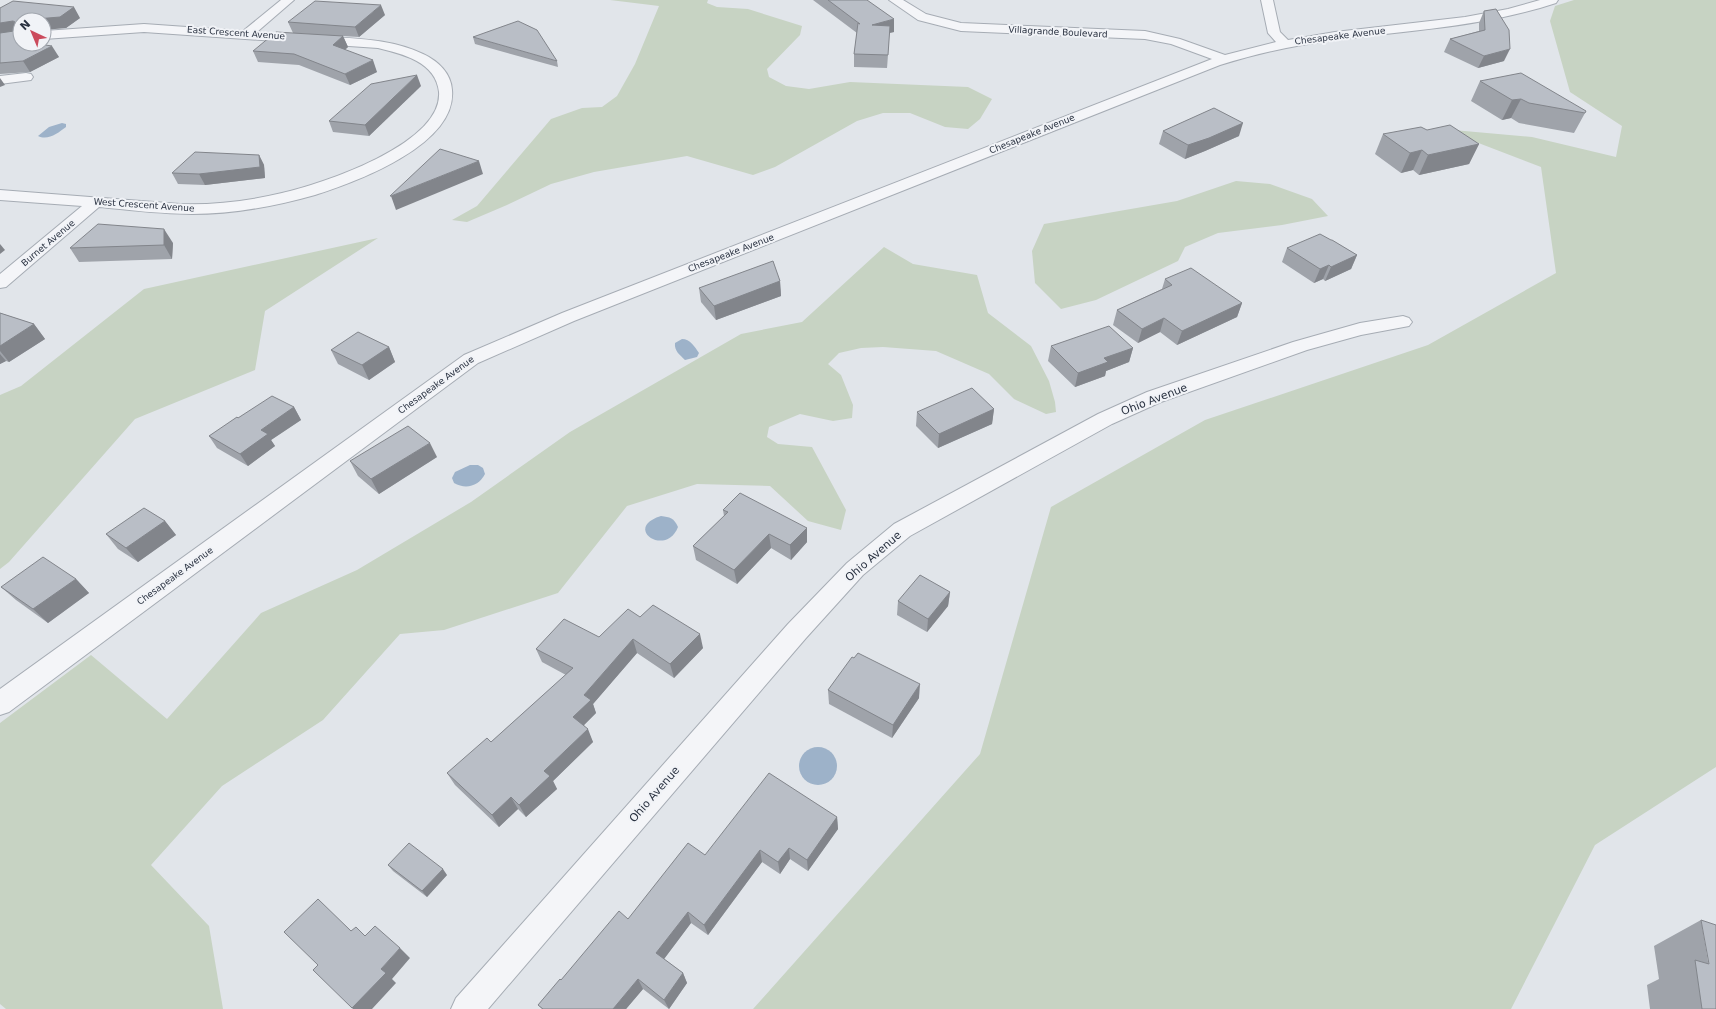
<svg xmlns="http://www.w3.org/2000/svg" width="1716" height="1009" viewBox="0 0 1716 1009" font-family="'DejaVu Sans',sans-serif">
	<rect width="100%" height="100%" fill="#e1e5ea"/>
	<g fill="#c7d3c3">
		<polygon points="610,0 708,0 707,3 717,7 748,9 802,26 800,35 767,69 769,77 786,86 809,89 850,82 968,87 992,99 980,119 968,129 945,127 910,113 883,113 857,121 775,167 753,175 687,156 594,172 551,184 507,205 467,222 452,220 477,206 551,119 582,108 602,107 617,96 635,64 659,6"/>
		<polygon points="1574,0 1716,0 1716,767 1595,845 1511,1009 753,1009 980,754 1051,507 1205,420 1428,345 1556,273 1541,167 1442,129 1532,137 1616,157 1622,126 1570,92 1550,21 1555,6"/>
		<polygon points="1236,181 1270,184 1312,199 1328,216 1282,225 1218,233 1185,247 1178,261 1096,300 1061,309 1035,283 1032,251 1044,224 1177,201"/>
		<polygon points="378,238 265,311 255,370 135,419 9,562 0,569 0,395 21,386 144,289"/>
		<polygon points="884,247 913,264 977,275 988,313 1031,346 1049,381 1055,402 1056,412 1046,414 1014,399 989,374 936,351 883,347 861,348 839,353 828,364 841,375 853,405 852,418 833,421 800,414 769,427 767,437 778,444 812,447 846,510 841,530 808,521 770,486 697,484 627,506 558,593 444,630 400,634 323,720 222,786 151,865 209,926 223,1009 6,1009 0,1004 0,723 91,655 167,719 261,613 357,570 471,502 570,432 741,334 802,322"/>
	</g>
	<g fill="#9db2c9">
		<path d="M 62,123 L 66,124 L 66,127 C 58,133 48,141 38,136 L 49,127 Z"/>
		<path d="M 682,339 C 690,339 695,347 699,353 L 697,357 L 685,360 C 680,355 674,351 675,343 Z"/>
		<path d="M 470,465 L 478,465 L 483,468 L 485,474 C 479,486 466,490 454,483 L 452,478 L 455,472 Z"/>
		<path d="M 661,516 C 670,517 674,518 678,527 C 666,558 622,528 661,516 Z"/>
		<circle cx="818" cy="766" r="19"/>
	</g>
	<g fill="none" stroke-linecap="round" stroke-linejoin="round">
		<g stroke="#a6acb4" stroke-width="2">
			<g id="minor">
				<path d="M 281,0 L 294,0 L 257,32 C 282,34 307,35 332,37 C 363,39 394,40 423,54 C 438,61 451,73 452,90 C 457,145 356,182 315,195 C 276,206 233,214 192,214 C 161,214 130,210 99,207 L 6,287 L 0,288 L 0,274 L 82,206 L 0,200 L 0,190 L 180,204 C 214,205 249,201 282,193 C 322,184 443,144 439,92 C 436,62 403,54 378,48 L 144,32 L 44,39 L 44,31 L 144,24 L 243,31 Z"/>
				<path d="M 889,0 L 903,0 L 926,14 L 961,23 L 1145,31 L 1180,39 L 1225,55 L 1276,42 L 1268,33 L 1261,0 L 1273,0 L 1280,32 L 1288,40 L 1335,32 L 1465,17 L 1508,9 L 1540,0 L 1558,0 L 1556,3 C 1484,27 1410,30 1335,40 C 1296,45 1258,53 1220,65 L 574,321 L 478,363 L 9,712 L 0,715 L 0,689 L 464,355 L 562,313 L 1212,59 L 1171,44 L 1145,39 L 961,31 L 918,20 Z"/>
				<polygon points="26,73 31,74 33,77 31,80 0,84 0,76"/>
				<polygon points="1403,316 1409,318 1412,322 1409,326 1361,335 1307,350 1161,402 1112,424 910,536 863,575 806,638 488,1009 451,1009 456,998 788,624 847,563 894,524 1098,414 1147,392 1293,342 1360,323"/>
			</g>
		</g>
		<use href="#minor" fill="#f4f5f8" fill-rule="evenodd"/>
	</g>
	<g fill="#9fa3aa">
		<polygon points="813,0 867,0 894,32 889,33 887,68 854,67 854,54 857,33"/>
		<polygon points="0,8 80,18 66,28 44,20 20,44 44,44 43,45 59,57 30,72 0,74"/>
		<polygon points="1484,11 1504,61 1478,68 1444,52 1450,39 1479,31 1479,23"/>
		<polygon points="385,15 359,37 343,36 348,47 345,50 377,72 350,85 299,65 258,62 253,51 293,33 288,22"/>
		<polygon points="473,37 557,61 558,67 475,44"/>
		<polygon points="1480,81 1585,113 1574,133 1519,123 1511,118 1502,120 1471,101"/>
		<polygon points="421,86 369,136 333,132 329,121"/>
		<polygon points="1427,130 1479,144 1469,164 1419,175 1413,170 1401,173 1375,154 1383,134"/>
		<polygon points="1163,131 1239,136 1205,151 1185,159 1159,144"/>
		<polygon points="259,155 264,165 265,178 205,185 178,184 172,173"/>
		<polygon points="1331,240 1357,255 1351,269 1325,281 1323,279 1314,283 1282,262 1287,248"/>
		<polygon points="173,243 172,259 79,262 70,248"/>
		<polygon points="1165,279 1242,303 1237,317 1177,345 1160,332 1138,343 1113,325 1117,310 1162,289"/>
		<polygon points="780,281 781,296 716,320 701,302 699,288"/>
		<polygon points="0,313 34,324 45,339 9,362 6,361 0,364"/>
		<polygon points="1051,346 1133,348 1129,362 1106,371 1105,376 1075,387 1048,361"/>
		<polygon points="389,347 395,362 369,380 338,364 331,350"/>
		<polygon points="294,407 301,420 271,440 275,446 248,466 217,448 209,436 238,418"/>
		<polygon points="994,409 992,424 938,448 916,426 917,412"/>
		<polygon points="437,457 379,494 358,476 350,461"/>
		<polygon points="723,510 807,528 807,542 791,560 771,548 737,584 696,560 693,546 724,516"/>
		<polygon points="165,521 176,535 138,562 118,549 106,534"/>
		<polygon points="76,579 89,593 48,623 16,600 1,587"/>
		<polygon points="950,592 948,606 927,632 897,615 898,601"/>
		<polygon points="640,617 703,648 674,678 637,653 593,704 596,713 584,725 593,742 553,781 557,789 526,817 518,809 499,827 455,785 447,773 491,742 566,675 542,662 536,649 599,637"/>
		<polygon points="854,658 919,698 892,738 829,704 828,690"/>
		<polygon points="837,817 838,829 808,871 790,859 780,874 762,862 708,935 691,923 664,959 683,973 687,983 669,1009 643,989 626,1009 542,1009 538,1005 561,980 628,919 705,855"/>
		<polygon points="388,865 447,875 427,897 393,871"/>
		<polygon points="1701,920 1716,1009 1650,1009 1647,985 1659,979 1654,946"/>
	</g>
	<g fill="#82858b">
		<polygon points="381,5 385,15 359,37 355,27"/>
		<polygon points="74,7 80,18 66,28 44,30 44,20 36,20 36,19"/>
		<polygon points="894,19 894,32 889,33 887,68 888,55 872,25"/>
		<polygon points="13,21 20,32 0,35 0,23"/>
		<polygon points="44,31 49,40 44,44"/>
		<polygon points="343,36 348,47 337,56 333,45"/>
		<polygon points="52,46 59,57 30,72 23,61"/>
		<polygon points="1510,49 1504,61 1478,68 1484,56"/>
		<polygon points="373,60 377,72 350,85 345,74"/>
		<polygon points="417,75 421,86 369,136 365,125"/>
		<polygon points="0,78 5,85 0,87"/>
		<polygon points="1521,99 1511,118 1502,120 1512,100"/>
		<polygon points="1243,123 1239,136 1205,151 1185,159 1188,145"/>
		<polygon points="1479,144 1469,164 1419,175 1428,155"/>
		<polygon points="1422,150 1413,170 1401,173 1410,153"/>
		<polygon points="259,155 264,165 265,178 205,185 199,174"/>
		<polygon points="479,161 483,174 396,210 391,196"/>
		<polygon points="164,229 173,243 172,259 164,245"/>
		<polygon points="0,244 5,250 0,254"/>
		<polygon points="1357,255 1351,269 1325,281 1331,267"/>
		<polygon points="1329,265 1323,279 1314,283 1320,269"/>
		<polygon points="780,281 781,296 716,320 714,306"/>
		<polygon points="1242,303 1237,317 1177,345 1182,331"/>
		<polygon points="1164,318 1160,332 1138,343 1142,329"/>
		<polygon points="34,324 45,339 9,362 0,351 0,346"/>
		<polygon points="389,347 395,362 369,380 362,365"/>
		<polygon points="1133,348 1129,362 1106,371 1105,376 1075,387 1078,373 1104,358"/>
		<polygon points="0,354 6,361 0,364"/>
		<polygon points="294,407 301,420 271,440 275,446 248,466 240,454 261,430"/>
		<polygon points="994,409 992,424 938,448 939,434"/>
		<polygon points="430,443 437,457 379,494 371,479"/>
		<polygon points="165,521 176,535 138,562 126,548"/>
		<polygon points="807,528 807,542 791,560 790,545"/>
		<polygon points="769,534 771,548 737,584 734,570"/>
		<polygon points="76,579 89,593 48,623 33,609"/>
		<polygon points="950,592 948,606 927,632 928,619"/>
		<polygon points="700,634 703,648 674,678 670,664"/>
		<polygon points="633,639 637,653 593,704 596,713 579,730 573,717 584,695"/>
		<polygon points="920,684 919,698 892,738 893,725"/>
		<polygon points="588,729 593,742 553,781 557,789 526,817 519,805 544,771"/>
		<polygon points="511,797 518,809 499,827 492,815"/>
		<polygon points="837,817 838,829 808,871 807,860"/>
		<polygon points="789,848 790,859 780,874 778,862"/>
		<polygon points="760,850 762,862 708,935 704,925"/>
		<polygon points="443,869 447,875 427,897 422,891"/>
		<polygon points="688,912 691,923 661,963 656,953"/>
		<polygon points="400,948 410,958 392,979 396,983 372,1009 353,1009 352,1008 381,969"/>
		<polygon points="683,973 687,983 669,1009 664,1000"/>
		<polygon points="638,979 643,989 626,1009 613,1009"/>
	</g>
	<g fill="#b9bec6" stroke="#82858b">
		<polygon points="828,0 867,0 894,19 872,25 890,26 888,55 854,54 858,23 860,24"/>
		<polygon points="13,1 74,7 60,17 36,19 36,20 20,20 20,44 39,44 52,46 23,61 0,63 0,33 14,31 15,22 13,21 0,23 0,8"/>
		<polygon points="315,1 381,5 355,27 288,22"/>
		<polygon points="1496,9 1509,30 1510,49 1484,56 1450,39 1485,30 1484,11"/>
		<polygon points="518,21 537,30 557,61 473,37"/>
		<polygon points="276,32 343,36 333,45 373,60 345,74 294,54 253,51"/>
		<polygon points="1521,73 1586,111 1585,113 1529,103 1521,99 1512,100 1480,81"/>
		<polygon points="417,75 365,125 329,121 371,84"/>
		<polygon points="1214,108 1243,123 1209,138 1188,145 1163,131"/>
		<polygon points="1450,125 1479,144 1428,155 1422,150 1410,153 1383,134 1421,127 1427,130"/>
		<polygon points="440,149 479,161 391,196 390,196"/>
		<polygon points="195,152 259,155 260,167 199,174 172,173"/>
		<polygon points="98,224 164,229 164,245 70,248"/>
		<polygon points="1320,234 1331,240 1332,240 1357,255 1331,267 1329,265 1320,269 1287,248"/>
		<polygon points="773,261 780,281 714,306 699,288"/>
		<polygon points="1191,268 1242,303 1182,331 1164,318 1142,329 1117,310 1172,285 1165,279"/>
		<polygon points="0,313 34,324 0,346"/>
		<polygon points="1109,326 1133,348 1104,358 1108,362 1078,373 1051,346"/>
		<polygon points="358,332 389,347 362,365 331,350"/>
		<polygon points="972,388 994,409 939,434 917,412"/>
		<polygon points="272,396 294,407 261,430 268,434 240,454 209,436 237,417 238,418"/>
		<polygon points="408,426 430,443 371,479 350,461"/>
		<polygon points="740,493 807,528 790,545 769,534 734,570 693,546 728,512 723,510"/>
		<polygon points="144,508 165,521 126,548 106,534"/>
		<polygon points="43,557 76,579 33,609 1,587"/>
		<polygon points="920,575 950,592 928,619 898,601"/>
		<polygon points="653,605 700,634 670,664 633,639 584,695 591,700 573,717 588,729 544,771 550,776 519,805 511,797 492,815 447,773 487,738 491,742 573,668 536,649 564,619 599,637 628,609 640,617"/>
		<polygon points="858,653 920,684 893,725 828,690 852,657 854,658"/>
		<polygon points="769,773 837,817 807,860 789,848 778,862 760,850 704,925 688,912 656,953 683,973 664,1000 638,979 613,1009 543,1009 538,1005 560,979 561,980 619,911 628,919 688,843 705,855"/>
		<polygon points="409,843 443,869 422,891 388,865"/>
		<polygon points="318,899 351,931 356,927 365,936 375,926 400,948 381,969 386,973 352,1008 313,970 318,965 284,932"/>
		<polygon points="1701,920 1716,925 1716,1009 1702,1009 1695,960 1709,964"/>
	</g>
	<g text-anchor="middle" stroke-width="4" stroke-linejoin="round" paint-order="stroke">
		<g font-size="9" fill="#2a3241" stroke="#f1f3f7">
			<text transform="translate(1058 32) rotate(3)" y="3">Villagrande Boulevard</text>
			<text transform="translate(236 33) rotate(4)" y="3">East Crescent Avenue</text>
			<text transform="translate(1340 36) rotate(-7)" y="3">Chesapeake Avenue</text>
			<text transform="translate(1032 134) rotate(-22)" y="3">Chesapeake Avenue</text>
			<text transform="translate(144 205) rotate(4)" y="3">West Crescent Avenue</text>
			<text transform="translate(48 243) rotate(-40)" y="3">Burnet Avenue</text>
			<text transform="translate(731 253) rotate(-21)" y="3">Chesapeake Avenue</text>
			<text transform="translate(436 385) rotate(-36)" y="3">Chesapeake Avenue</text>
			<text transform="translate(175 576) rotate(-36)" y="3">Chesapeake Avenue</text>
		</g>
		<g font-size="11" fill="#2a3241" stroke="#f1f3f7">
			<text transform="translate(1154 399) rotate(-21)" y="4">Ohio Avenue</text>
			<text transform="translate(873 556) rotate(-41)" y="4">Ohio Avenue</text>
			<text transform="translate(654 794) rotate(-49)" y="4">Ohio Avenue</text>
		</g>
	</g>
	<g transform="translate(32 32) rotate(316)"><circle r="19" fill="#f1f3f7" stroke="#a1a6ae"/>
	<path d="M0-3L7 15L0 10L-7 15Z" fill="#cb4a5c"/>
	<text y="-6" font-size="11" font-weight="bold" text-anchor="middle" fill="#2a3241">N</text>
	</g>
</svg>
